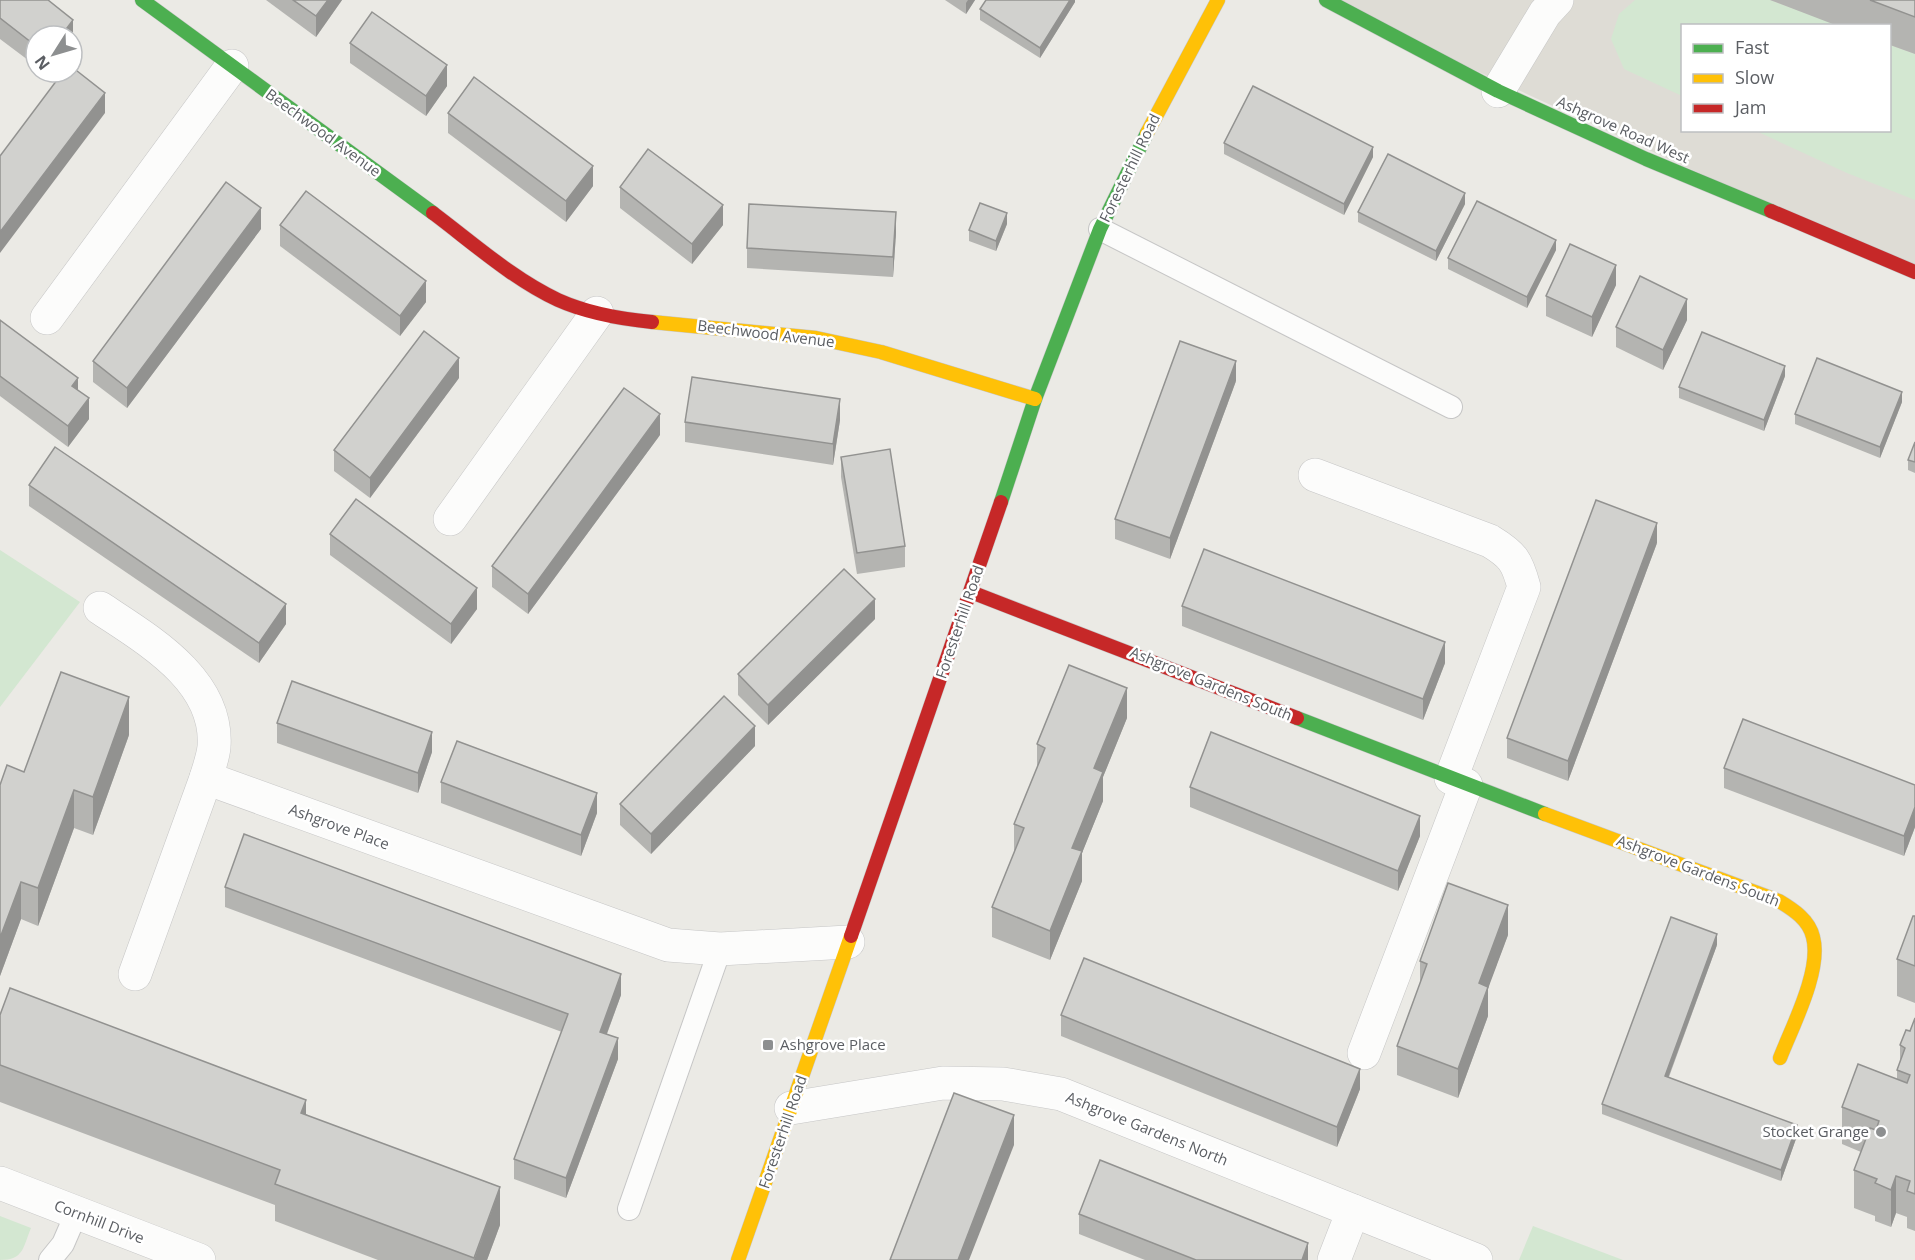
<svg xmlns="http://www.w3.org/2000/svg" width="1915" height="1260" viewBox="0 0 1915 1260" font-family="'Open Sans',sans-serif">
	<rect width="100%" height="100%" fill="#ebeae5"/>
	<path fill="#dedcd5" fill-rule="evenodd" d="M 1322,0 L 1915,0 L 1915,272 ZM 1682,26 L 1890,26 L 1890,130 L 1682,130 Z"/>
	<g fill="#d3e7d1">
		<polygon points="1635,0 1770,0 1838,25 1682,26 1682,96 1624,69 1611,39 1619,14"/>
		<polygon points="1890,45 1915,54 1915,200 1847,173 1756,131 1890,130"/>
		<polygon points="0,550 80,602 0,707"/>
		<path d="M 0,1216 L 31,1228 C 23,1247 24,1260 0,1260 Z"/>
		<polygon points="1533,1226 1623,1260 1519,1260"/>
	</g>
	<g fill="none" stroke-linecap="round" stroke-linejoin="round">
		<g stroke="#c6c6c6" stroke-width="24">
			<g id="lane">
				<polyline points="1100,229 1451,407"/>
				<polyline points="629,1209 720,949"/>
				<polyline points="50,1260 63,1244 76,1214"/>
			</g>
		</g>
		<g stroke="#c6c6c6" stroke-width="34">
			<g id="street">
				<polyline points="1498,91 1545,13 1557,0"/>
				<polyline points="47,318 232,66"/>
				<path d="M 1315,475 L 1490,541 C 1513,555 1517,561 1524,587 L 1451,778"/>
				<polyline points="450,519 597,313"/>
				<path d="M 100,608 C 148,640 219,680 214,747 C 213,757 209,768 206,778 L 135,974"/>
				<polyline points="206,778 668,945 720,949 848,942"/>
				<polyline points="1364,1053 1466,785"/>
				<polyline points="791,1108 943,1083 1003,1084 1061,1094 1476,1260"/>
				<polyline points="0,1183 199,1260"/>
				<polyline points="1334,1260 1353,1211"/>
			</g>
		</g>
		<g stroke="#c7c7c7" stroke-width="15">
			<g id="fast">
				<polyline points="142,0 433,213"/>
				<polyline points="1326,0 1498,91 1646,159 1771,211"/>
				<polyline points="1001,502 1035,399 1100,229 1147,133"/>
				<polyline points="1297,718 1545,814"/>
			</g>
		</g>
		<g stroke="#c7c7c7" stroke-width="15">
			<g id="slow">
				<polyline points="1147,133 1218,0"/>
				<polyline points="652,322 816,338 881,352 1035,399"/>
				<path d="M 1545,814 L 1779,901 C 1794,910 1809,920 1813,937 C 1822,970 1792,1027 1780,1058"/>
				<polyline points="738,1260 851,936"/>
			</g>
		</g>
		<g stroke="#c7c7c7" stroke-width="15">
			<g id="jam">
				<polyline points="1771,211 1915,272"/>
				<path d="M 433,213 C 473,243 513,279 558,300 C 587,313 621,319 652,322"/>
				<polyline points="971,592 1297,718"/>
				<polyline points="851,936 1001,502"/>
			</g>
		</g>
		<use href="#lane" stroke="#fcfcfb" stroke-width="22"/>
		<use href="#street" stroke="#fcfcfb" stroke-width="33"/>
		<use href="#fast" stroke="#4caf50" stroke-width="14"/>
		<use href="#slow" stroke="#ffc107" stroke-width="14"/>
		<use href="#jam" stroke="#c62828" stroke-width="14"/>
	</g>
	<g fill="#b4b4b1">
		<polygon points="0,0 73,40 36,36 36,66 0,39"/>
		<polygon points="266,0 342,0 316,37"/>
		<polygon points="945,0 975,0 966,14"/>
		<polygon points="1075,0 1075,2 1040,58 980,20 980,9"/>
		<polygon points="1770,0 1915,0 1915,54 1890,45 1890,26 1838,26"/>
		<polygon points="350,43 447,86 426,116 350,63"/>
		<polygon points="448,113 593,186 566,222 448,133"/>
		<polygon points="1224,143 1373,157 1344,215 1224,154"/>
		<polygon points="620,187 723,225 692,264 620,208"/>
		<polygon points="1465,204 1436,261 1358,222 1358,212"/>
		<polygon points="1007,224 996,251 969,241 969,230"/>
		<polygon points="280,225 426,302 400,336 280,246"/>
		<polygon points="261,229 127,408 93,382 93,361"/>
		<polygon points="896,233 893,277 747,268 747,248"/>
		<polygon points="1556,250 1527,308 1448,269 1448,258"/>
		<polygon points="1616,285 1592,337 1546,316 1546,296"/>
		<polygon points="0,320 78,390 89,419 68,447 0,396"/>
		<polygon points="1687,320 1663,370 1616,347 1616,327"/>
		<polygon points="1785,376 1764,431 1679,398 1679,387"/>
		<polygon points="459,378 370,498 334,471 334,450"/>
		<polygon points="1236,381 1170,559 1115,539 1115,519"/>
		<polygon points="1902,402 1880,458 1795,424 1795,414"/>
		<polygon points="840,420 833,465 685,442 685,422"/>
		<polygon points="660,435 528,614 492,587 492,566"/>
		<polygon points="1915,442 1915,473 1908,470 1908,460"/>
		<polygon points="841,457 905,546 905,567 857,574 841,477"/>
		<polygon points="29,485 286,624 259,663 29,506"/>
		<polygon points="330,534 477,609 451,644 330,555"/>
		<polygon points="1657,543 1568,781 1507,758 1507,738"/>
		<polygon points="1182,606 1445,663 1423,720 1182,626"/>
		<polygon points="875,619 768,725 738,695 738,674"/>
		<polygon points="1127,718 1103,777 1103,801 1082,853 1082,881 1050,960 992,937 992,907 1014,853 1014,824 1037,768 1037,744"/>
		<polygon points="277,723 432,752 418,793 277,743"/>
		<polygon points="129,735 93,835 74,828 38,926 21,919 0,976 0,785 24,772"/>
		<polygon points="755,746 651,854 620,825 620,804"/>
		<polygon points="1724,768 1915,785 1915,827 1904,856 1724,788"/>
		<polygon points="441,782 597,813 581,856 441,803"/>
		<polygon points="1190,787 1420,836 1398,891 1190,807"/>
		<polygon points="225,887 621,995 607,1034 618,1059 566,1198 514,1179 514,1159 562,1032 225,907"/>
		<polygon points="1915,916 1915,1003 1897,996 1897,959"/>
		<polygon points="1508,935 1488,987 1488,1016 1458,1098 1397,1075 1397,1046 1420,984 1420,961"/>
		<polygon points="1717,945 1669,1077 1797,1136 1781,1181 1602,1114 1602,1104"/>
		<polygon points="0,1015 306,1114 500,1225 487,1260 378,1260 275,1221 275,1205 0,1102"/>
		<polygon points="1061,1015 1360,1089 1337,1147 1061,1036"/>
		<polygon points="1915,1018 1915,1231 1907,1228 1907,1217 1896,1213 1891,1227 1875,1221 1875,1216 1854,1208 1854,1170 1861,1152 1842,1144 1842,1107 1897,1079 1897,1070 1900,1062 1900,1045 1910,1031"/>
		<polygon points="1079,1214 1308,1260 1145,1260 1079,1234"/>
	</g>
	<g fill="#929290">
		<polygon points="328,0 342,0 316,37 316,16"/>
		<polygon points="968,0 975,0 966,14 966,3"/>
		<polygon points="1070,0 1075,0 1075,2 1040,58 1040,48"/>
		<polygon points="73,20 73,40 72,42 72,36 61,36"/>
		<polygon points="447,65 447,86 426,116 426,96"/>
		<polygon points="105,93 105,113 0,253 0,232"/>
		<polygon points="1373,147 1373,157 1344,215 1344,204"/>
		<polygon points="593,166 593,186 566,222 566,201"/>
		<polygon points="1465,193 1465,204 1436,261 1436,251"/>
		<polygon points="723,205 723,225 692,264 692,244"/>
		<polygon points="261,208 261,229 127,408 127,388"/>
		<polygon points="896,212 896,233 893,277 893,257"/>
		<polygon points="1007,213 1007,224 996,251 996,241"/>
		<polygon points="1556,240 1556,250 1527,308 1527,297"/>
		<polygon points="1616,265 1616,285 1592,337 1592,317"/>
		<polygon points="426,281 426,302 400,336 400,316"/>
		<polygon points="1687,299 1687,320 1663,370 1663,350"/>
		<polygon points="459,358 459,378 370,498 370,478"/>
		<polygon points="1236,361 1236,381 1170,559 1170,538"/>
		<polygon points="1785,366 1785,376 1764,431 1764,420"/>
		<polygon points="78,378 78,398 72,386"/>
		<polygon points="1902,392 1902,402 1880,458 1880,447"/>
		<polygon points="89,398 89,419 68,447 68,426"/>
		<polygon points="840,399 840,420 833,465 833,444"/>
		<polygon points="660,414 660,435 528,614 528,594"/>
		<polygon points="1657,523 1657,543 1568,781 1568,761"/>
		<polygon points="477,588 477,609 451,644 451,624"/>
		<polygon points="875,599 875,619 768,725 768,705"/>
		<polygon points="286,604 286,624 259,663 259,643"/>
		<polygon points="1445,642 1445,663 1423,720 1423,699"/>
		<polygon points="1127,688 1127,718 1103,777 1103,801 1082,853 1082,881 1050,960 1050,931 1094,768"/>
		<polygon points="129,697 129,735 93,835 93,797"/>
		<polygon points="755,726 755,746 651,854 651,834"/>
		<polygon points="432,732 432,752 418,793 418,773"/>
		<polygon points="74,790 74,828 38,926 38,888"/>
		<polygon points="597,793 597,813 581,856 581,835"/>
		<polygon points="1915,807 1915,827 1904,856 1904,836"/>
		<polygon points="1420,816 1420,836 1398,891 1398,871"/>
		<polygon points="21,882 21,919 0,976 0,938"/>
		<polygon points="1508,905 1508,935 1479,1013 1479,983"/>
		<polygon points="1717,934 1717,945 1665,1086 1665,1076"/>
		<polygon points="621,974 621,995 600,1052 600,1032"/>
		<polygon points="1488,987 1488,1016 1458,1098 1458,1069"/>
		<polygon points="618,1038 618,1059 566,1198 566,1178"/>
		<polygon points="1360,1069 1360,1089 1337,1147 1337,1127"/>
		<polygon points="306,1100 306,1137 301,1113"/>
		<polygon points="1014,1115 1014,1145 969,1260 958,1260"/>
		<polygon points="1797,1125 1797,1136 1781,1181 1781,1170"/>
		<polygon points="1896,1176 1896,1213 1891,1227 1891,1190"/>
		<polygon points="500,1187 500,1225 487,1260 474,1260"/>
		<polygon points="1308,1243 1308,1260 1302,1260"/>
	</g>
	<g fill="#d1d1ce" stroke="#929290" stroke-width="1.5">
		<polygon points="0,0 48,0 73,20 61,36 36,36 36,46 0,18"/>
		<polygon points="293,0 328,0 316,16"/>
		<polygon points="986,0 1070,0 1040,48 980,9"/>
		<polygon points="1870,0 1915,0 1915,17"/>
		<polygon points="372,12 447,65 426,96 350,43"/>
		<polygon points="72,67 105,93 0,232 0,156 63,72 72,72"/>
		<polygon points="474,77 593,166 566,201 448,113"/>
		<polygon points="1253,86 1373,147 1344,204 1224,143"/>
		<polygon points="648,149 723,205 692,244 620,187"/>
		<polygon points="1388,154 1465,193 1436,251 1358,212"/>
		<polygon points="226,182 261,208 127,388 93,361"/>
		<polygon points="306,191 426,281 400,316 280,225"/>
		<polygon points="1477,201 1556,240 1527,297 1448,258"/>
		<polygon points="980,203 1007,213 996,241 969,230"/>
		<polygon points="749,204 896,212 893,257 747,248"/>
		<polygon points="1570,244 1616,265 1592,317 1546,296"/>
		<polygon points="1640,276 1687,299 1663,350 1616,327"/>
		<polygon points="0,320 78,378 72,386 89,398 68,426 0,376"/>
		<polygon points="424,331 459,358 370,478 334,450"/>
		<polygon points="1702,332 1785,366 1764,420 1679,387"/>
		<polygon points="1180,341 1236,361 1170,538 1115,519"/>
		<polygon points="1817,358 1902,392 1880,447 1795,414"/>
		<polygon points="692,377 840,399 833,444 685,422"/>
		<polygon points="624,388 660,414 528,594 492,566"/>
		<polygon points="1915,442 1915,462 1908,460"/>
		<polygon points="55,447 286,604 259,643 29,485"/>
		<polygon points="890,449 905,546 857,553 841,457"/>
		<polygon points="356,499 477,588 451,624 330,534"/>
		<polygon points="1596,500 1657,523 1568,761 1507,738"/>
		<polygon points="1204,549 1445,642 1423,699 1182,606"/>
		<polygon points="844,569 875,599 768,705 738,674"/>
		<polygon points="1069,665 1127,688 1094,768 1103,772 1072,848 1082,851 1050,931 992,907 1024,828 1014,824 1045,748 1037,744"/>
		<polygon points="61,672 129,697 93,797 74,790 38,888 21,882 0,938 0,785 7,765 24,772"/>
		<polygon points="292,681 432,732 418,773 277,723"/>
		<polygon points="724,696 755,726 651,834 620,804"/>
		<polygon points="1743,719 1915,785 1915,807 1904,836 1724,768"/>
		<polygon points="1211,732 1420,816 1398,871 1190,787"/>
		<polygon points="457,741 597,793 581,835 441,782"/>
		<polygon points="244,834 621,974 600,1032 618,1038 566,1178 514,1159 568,1014 225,887"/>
		<polygon points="1448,883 1508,905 1479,983 1488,987 1458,1069 1397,1046 1427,964 1420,961"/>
		<polygon points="1913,916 1915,916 1915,966 1897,959"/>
		<polygon points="1671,917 1717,934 1665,1076 1797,1125 1781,1170 1602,1104"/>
		<polygon points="1084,958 1360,1069 1337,1127 1061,1015"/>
		<polygon points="10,988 306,1100 301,1113 500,1187 474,1258 275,1184 280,1170 0,1065 0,1015"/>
		<polygon points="1915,1018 1915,1194 1907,1191 1910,1181 1896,1176 1891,1190 1875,1183 1877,1179 1854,1170 1870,1128 1876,1130 1879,1121 1842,1107 1858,1064 1907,1083 1910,1075 1897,1070 1905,1048 1900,1045 1906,1030 1910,1031"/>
		<polygon points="954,1093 1014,1115 958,1260 890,1260"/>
		<polygon points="1100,1160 1308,1243 1302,1260 1196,1260 1079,1214"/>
	</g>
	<g fill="#8d8f90" stroke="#fff" stroke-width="2">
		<rect x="762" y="1039" width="12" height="12" rx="3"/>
		<circle cx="1881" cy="1132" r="6"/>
	</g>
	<g text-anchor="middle" stroke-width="5" stroke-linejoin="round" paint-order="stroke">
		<g font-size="15" fill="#5b5e63" stroke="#fff">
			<text transform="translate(1623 130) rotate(24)" y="5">Ashgrove Road West</text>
			<text transform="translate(323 133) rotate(36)" y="5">Beechwood Avenue</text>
			<text transform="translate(1130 168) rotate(-64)" y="5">Foresterhill Road</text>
			<text transform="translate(766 334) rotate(7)" y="5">Beechwood Avenue</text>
			<text transform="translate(960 622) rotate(-71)" y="5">Foresterhill Road</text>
			<text transform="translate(1211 684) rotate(22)" y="5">Ashgrove Gardens South</text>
			<text transform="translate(339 827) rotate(20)" y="5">Ashgrove Place</text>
			<text transform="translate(1698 871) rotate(21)" y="5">Ashgrove Gardens South</text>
			<text transform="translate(1147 1129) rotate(22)" y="5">Ashgrove Gardens North</text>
			<text transform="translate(783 1132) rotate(-71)" y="5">Foresterhill Road</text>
			<text transform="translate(99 1222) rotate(21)" y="5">Cornhill Drive</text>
		</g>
		<g font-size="15" fill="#5b5e63" stroke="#fff" text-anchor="start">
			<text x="780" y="1050">Ashgrove Place</text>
			<text x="1869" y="1137" text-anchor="end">Stocket Grange</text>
		</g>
	</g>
	<rect x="1681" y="24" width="210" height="108" fill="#ffffff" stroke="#bdbfc1" stroke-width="1.5"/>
	<rect x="1693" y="44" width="30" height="9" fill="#4caf50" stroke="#bdbfc1" stroke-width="1.5"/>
	<text x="1735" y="54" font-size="18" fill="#5b5e63">Fast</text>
	<rect x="1693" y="74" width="30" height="9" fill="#ffc107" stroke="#bdbfc1" stroke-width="1.5"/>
	<text x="1735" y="84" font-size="18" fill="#5b5e63">Slow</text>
	<rect x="1693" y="104" width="30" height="9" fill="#c62828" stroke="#bdbfc1" stroke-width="1.5"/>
	<text x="1735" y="114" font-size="18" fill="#5b5e63">Jam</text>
	<g transform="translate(54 54) rotate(233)"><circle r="28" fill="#ffffff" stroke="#bdbfc1" stroke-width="1.5"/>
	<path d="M0-4.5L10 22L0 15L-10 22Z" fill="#8d8f90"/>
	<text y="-9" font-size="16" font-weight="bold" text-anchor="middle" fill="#5b5e63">N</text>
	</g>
</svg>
